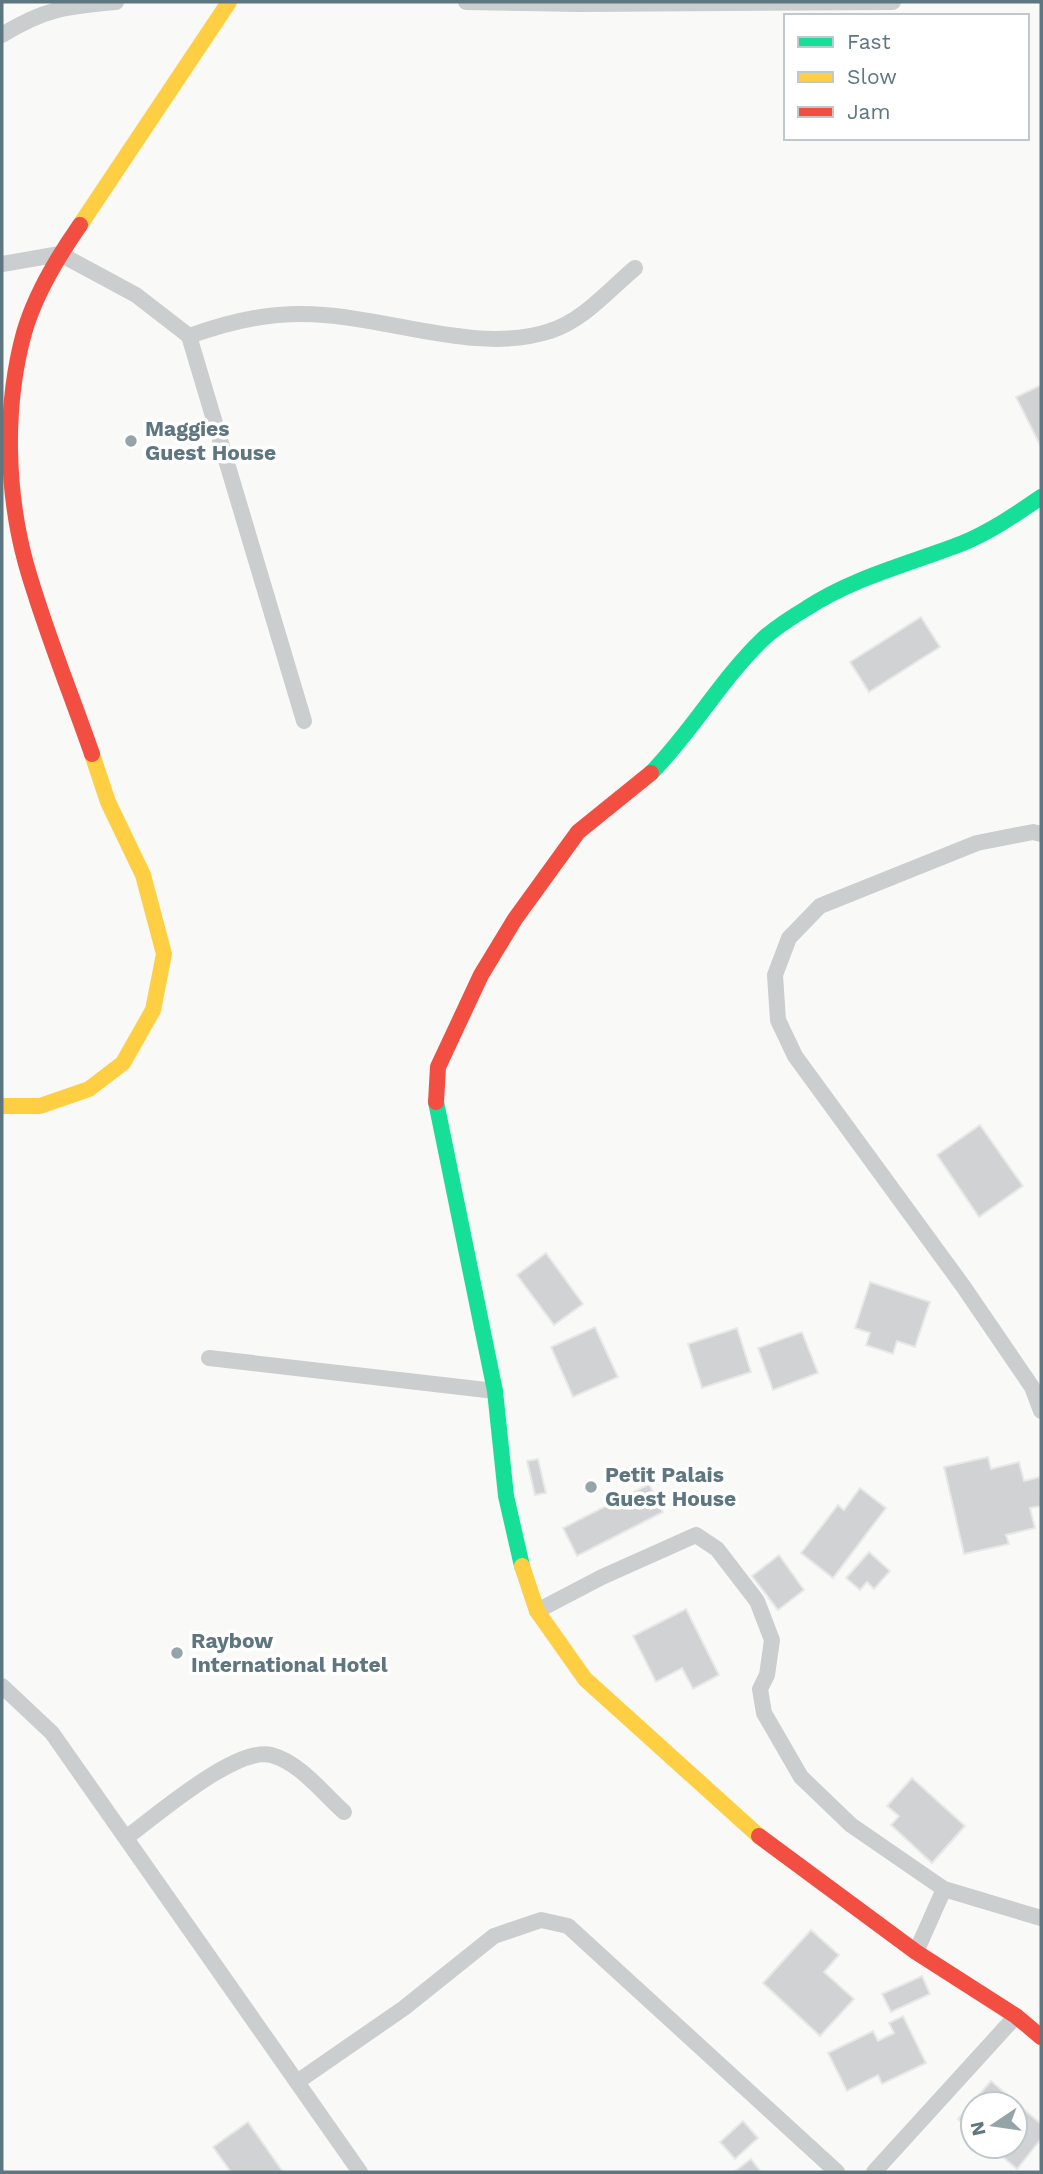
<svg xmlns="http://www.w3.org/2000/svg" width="1043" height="2174" viewBox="0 0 1043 2174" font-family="'Work Sans',sans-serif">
	<rect width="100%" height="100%" fill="#f9f9f8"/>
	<g fill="#d0d2d3" stroke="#e8e8e8" stroke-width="2">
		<polygon points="1041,385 1041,447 1016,397"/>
		<polygon points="921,617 940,647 869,692 850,662"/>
		<polygon points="980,1125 1023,1186 979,1217 937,1155"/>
		<polygon points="546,1253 583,1304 554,1325 517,1275"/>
		<polygon points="870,1282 930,1302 915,1347 897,1341 893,1354 866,1345 870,1333 855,1328"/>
		<polygon points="595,1327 618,1377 573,1397 551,1347"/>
		<polygon points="737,1328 751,1372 702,1388 688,1344"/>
		<polygon points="802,1332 818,1373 773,1390 758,1348"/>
		<polygon points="988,1457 991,1469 1019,1462 1024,1481 1040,1477 1041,1506 1030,1508 1035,1528 1006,1535 1009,1544 964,1554 944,1467"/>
		<polygon points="538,1459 546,1493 535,1495 527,1461"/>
		<polygon points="649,1484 663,1512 577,1556 563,1528"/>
		<polygon points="860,1488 886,1508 833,1578 801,1553 838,1505 844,1510"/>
		<polygon points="869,1552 890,1571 874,1589 867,1582 860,1590 846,1578"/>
		<polygon points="779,1555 804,1590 778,1610 752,1576"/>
		<polygon points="686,1609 719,1675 693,1689 682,1668 656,1682 633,1636"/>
		<polygon points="912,1778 965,1826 932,1863 891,1825 899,1816 887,1806"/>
		<polygon points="811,1930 839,1955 824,1972 854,1999 820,2036 763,1983"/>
		<polygon points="922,1976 930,1994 891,2012 882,1994"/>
		<polygon points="903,2016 926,2063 882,2084 878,2075 847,2091 828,2053 873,2031 878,2041 894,2033 889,2023"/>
		<polygon points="991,2081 1041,2124 1041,2139 1017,2169 990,2146 1015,2146 1015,2104 973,2104 973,2132 958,2119"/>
		<polygon points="743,2121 758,2138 735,2159 720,2142"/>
		<polygon points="248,2122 283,2172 231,2172 213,2147"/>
		<polygon points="751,2159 761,2172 734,2172"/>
	</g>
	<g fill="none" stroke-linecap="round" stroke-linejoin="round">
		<g stroke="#cbcece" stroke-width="16">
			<polyline points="466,2 581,4 893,2"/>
			<path d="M 2,35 C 44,9 67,6 116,2"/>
			<polyline points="2,264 60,254 136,295 189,336 304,721"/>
			<path d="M 189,336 C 235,320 274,311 324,315 C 395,320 481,354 550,331 C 583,321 610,289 635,268"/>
			<polyline points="1041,834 1033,832 977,843 820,906 789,938 775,975 778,1020 795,1056 963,1286 1032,1387 1041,1411"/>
			<polyline points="209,1358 495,1391"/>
			<polyline points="537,1611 602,1577 696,1535 717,1549 757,1601 772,1640 767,1675 760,1689 764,1713 801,1777 851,1825 944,1889 1041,1918"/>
			<polyline points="2,1686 52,1733 360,2172"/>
			<path d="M 127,1837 C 156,1816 236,1746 271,1755 C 299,1762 323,1793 344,1812"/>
			<polyline points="916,1952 944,1889"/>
			<polyline points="297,2082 404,2008 494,1936 541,1920 568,1926 837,2172"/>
			<polyline points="874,2172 1016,2016"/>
		</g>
		<g stroke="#16e098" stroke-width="16">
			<path d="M 651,773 C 692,732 721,679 763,639 C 776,627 792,617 807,608 C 854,577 912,563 963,543 C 992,531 1016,514 1041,497"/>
			<polyline points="436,1102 495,1391 506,1496 522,1566"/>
		</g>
		<g stroke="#ffcf43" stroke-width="16">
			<polyline points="80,225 229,2"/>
			<polyline points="2,1106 40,1106 89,1089 123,1063 153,1010 164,954 143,875 108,802 92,754"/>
			<polyline points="522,1566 537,1611 585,1679 759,1836"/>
		</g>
		<g stroke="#f24e42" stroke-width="16">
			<path d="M 80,225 C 57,258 35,294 24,333 C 4,406 6,491 26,564 C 44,628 70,691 92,754"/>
			<polyline points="436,1102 438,1067 481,975 515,919 578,832 651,773"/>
			<polyline points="759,1836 916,1952 1016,2016 1041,2037"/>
		</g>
	</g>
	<g fill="#94a4a9" stroke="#fff" stroke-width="2.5">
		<circle cx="131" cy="441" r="7"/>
		<circle cx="591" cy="1487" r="7"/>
		<circle cx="177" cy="1653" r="7"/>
	</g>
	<g text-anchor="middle" stroke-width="7" stroke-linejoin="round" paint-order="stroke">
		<g font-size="21" font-weight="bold" fill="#5e767f" stroke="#fff" text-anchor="start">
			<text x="145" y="436">Maggies<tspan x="145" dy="24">Guest House</tspan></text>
			<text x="605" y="1482">Petit Palais<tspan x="605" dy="24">Guest House</tspan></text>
			<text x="191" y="1648">Raybow<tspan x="191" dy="24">International Hotel</tspan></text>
		</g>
	</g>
	<rect width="1043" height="2174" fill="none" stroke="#5e767f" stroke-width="7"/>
	<rect x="784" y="14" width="245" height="126" fill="#ffffff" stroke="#bfc8cc" stroke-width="2"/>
	<rect x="798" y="37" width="35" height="10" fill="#16e098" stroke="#bfc8cc" stroke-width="2"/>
	<text x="847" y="49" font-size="21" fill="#5e767f">Fast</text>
	<rect x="798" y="72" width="35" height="10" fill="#ffcf43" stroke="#bfc8cc" stroke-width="2"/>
	<text x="847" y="84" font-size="21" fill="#5e767f">Slow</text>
	<rect x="798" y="107" width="35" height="10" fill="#f24e42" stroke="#bfc8cc" stroke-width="2"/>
	<text x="847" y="119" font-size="21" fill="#5e767f">Jam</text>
	<g transform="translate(994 2125) rotate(257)"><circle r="33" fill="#ffffff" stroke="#bfc8cc" stroke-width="2"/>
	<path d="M0-5L12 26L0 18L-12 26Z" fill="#94a4a9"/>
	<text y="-10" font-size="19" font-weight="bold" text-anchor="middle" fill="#5e767f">N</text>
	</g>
</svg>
